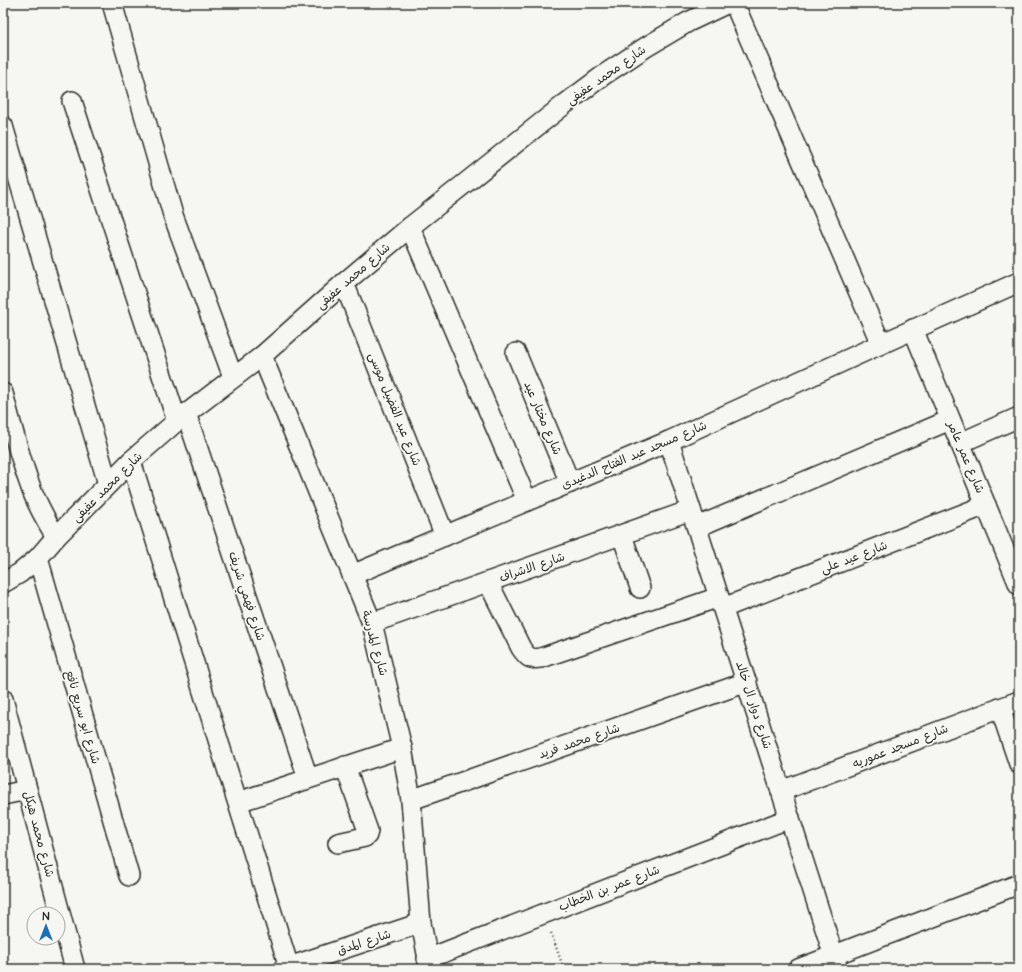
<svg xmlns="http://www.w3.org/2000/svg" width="1022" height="972" viewBox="0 0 1022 972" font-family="'Architects Daughter','Playpen Sans Arabic',sans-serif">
	<rect width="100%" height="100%" fill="#f6f6f2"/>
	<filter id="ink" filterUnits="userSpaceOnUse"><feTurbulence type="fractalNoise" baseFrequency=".025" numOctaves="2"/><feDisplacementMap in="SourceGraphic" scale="8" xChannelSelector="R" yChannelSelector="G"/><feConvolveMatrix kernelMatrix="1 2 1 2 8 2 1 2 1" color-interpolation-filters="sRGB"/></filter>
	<g filter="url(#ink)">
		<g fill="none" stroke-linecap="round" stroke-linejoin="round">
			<g stroke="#2b2b2b" stroke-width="22">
				<g id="street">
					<polyline points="112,3 173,215 233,377"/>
					<polyline points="734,3 881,344"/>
					<polyline points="72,101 177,421"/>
					<polyline points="3,126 108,484"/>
					<polyline points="410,227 527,501"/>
					<polyline points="344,283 445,536"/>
					<polyline points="913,329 1019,585"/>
					<polyline points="516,353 570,483"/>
					<polyline points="262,356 372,623 402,748 411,800 421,923 430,969"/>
					<path d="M 3,393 C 11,424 19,455 30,485 C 36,503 46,520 56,537"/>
					<polyline points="186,413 308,778"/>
					<polyline points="669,441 838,969"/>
					<polyline points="960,443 1019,417"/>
					<polyline points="131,461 289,967"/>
					<polyline points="697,527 950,420"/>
					<polyline points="622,535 640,588"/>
					<polyline points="38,558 129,876"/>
					<polyline points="352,575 669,441 881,344 1019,282"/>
					<path d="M 488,582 L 521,648 C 527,657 530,660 541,658 L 719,597"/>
					<polyline points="3,583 20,573 38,558 56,537 131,461 177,421 262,356 344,283 410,227 565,104 605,74 646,47 688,22 728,3"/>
					<polyline points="723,608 986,505"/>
					<polyline points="372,623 691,510"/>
					<polyline points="3,699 75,969"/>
					<polyline points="1000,708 1019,764"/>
					<polyline points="781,791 1019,701"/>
					<polyline points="3,795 27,790"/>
					<polyline points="411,800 747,682"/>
					<polyline points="238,802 402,748"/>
					<polyline points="338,843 365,837 367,835 368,831 345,766"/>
					<polyline points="427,959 790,818"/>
					<polyline points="283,969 421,923"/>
					<polyline points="798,969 1019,884"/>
				</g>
			</g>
			<polyline stroke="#2b2b2b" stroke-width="2.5" stroke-dasharray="1 3" stroke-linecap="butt" points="551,933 564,969"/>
			<use href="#street" stroke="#f6f6f2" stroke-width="19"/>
		</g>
	</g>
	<g text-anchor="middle" stroke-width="3.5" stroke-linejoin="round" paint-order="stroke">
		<g font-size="12" fill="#2b2b2b" stroke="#f6f6f2">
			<text transform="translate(606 75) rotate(-35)" y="4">شارع محمد عفيفى</text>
			<text transform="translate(353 276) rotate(-41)" y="4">شارع محمد عفيفى</text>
			<text transform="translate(395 409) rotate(68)" y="4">شارع عبد الفضيل موسى</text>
			<text transform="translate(543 418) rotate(67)" y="4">شارع مختار عيد</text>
			<text transform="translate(634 455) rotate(-23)" y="4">شارع مسجد عبد الفتاح الدغيدى</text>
			<text transform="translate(966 457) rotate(67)" y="4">شارع عمر عامر</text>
			<text transform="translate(107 487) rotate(-45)" y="4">شارع محمد عفيفى</text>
			<text transform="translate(854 557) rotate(-21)" y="4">شارع عيد على</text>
			<text transform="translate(532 567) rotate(-19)" y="4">شارع الاشراف</text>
			<text transform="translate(247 596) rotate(72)" y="4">شارع فهمي شريف</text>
			<text transform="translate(375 643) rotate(74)" y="4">شارع المدرسة</text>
			<text transform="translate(754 705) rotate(72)" y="4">شارع دوار ال خالد</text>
			<text transform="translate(83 717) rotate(74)" y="4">شارع ابو سريع نافع</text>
			<text transform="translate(579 741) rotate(-19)" y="4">شارع محمد فريد</text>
			<text transform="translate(900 746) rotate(-21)" y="4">شارع مسجد عموريه</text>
			<text transform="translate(39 834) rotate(75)" y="4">شارع محمد هيكل</text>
			<text transform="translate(609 888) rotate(-21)" y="4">شارع عمر بن الخطاب</text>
			<text transform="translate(364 942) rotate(-18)" y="4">شارع المدق</text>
		</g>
	</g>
	<rect width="1022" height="972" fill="none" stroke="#f6f6f2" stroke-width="16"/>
	<rect x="8" y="8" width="1006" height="956" fill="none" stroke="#2b2b2b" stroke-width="1.5" filter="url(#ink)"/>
	<g transform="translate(46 926)"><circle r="19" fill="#f6f6f2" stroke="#a5a5a2"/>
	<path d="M0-3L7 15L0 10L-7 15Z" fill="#1f6fb2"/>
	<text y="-6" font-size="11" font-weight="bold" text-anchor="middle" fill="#2b2b2b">N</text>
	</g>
</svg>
